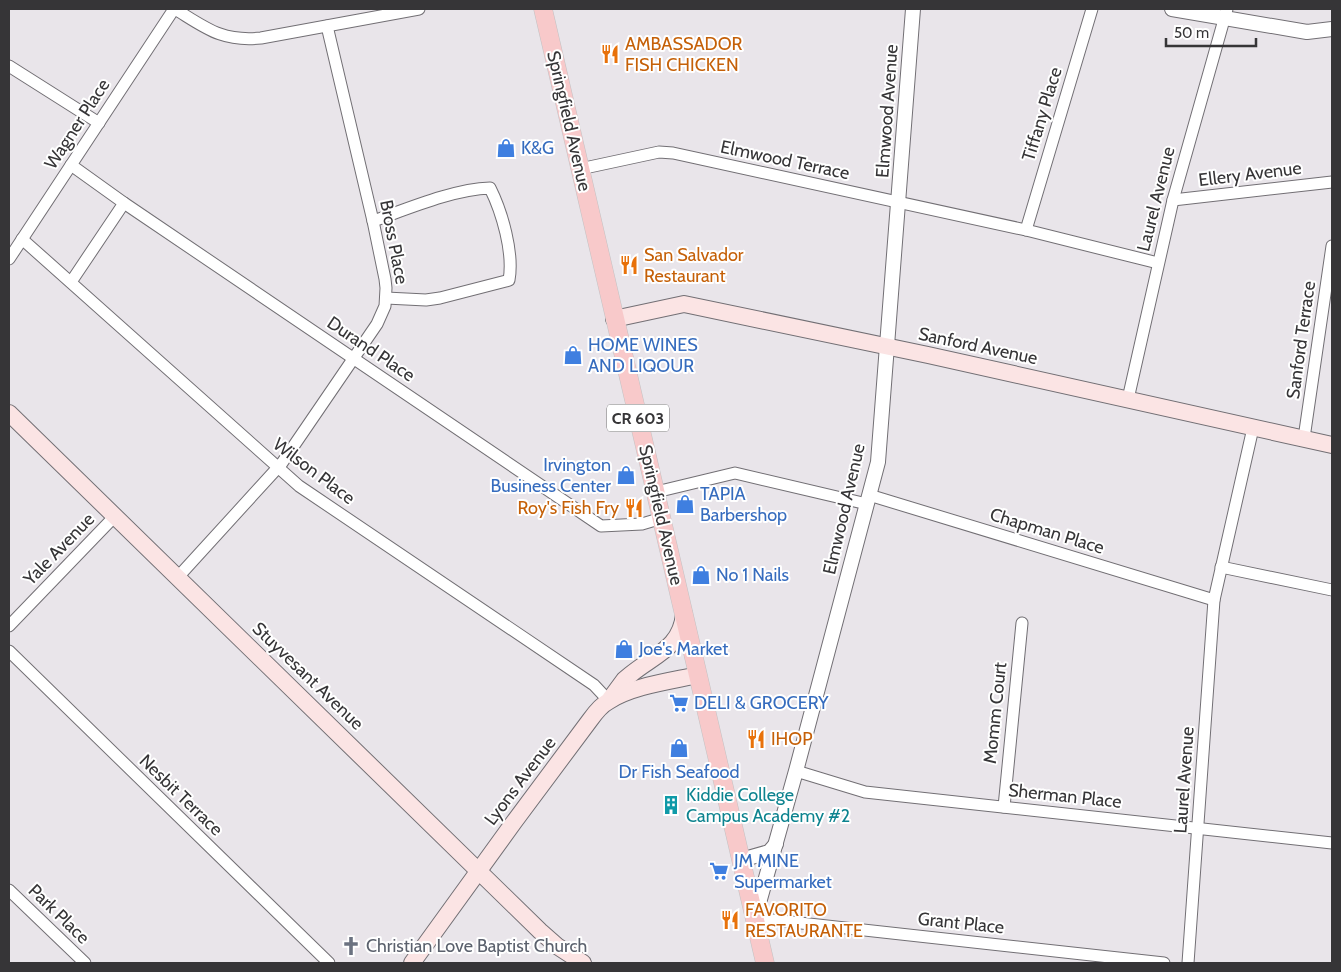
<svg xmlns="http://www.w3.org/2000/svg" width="1341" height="972" viewBox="0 0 1341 972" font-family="Cabin,sans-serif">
	<rect width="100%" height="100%" fill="#e9e5ea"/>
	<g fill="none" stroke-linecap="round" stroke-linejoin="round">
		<g stroke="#726f74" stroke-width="13">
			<g id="minor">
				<path d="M 175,9 C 206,28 222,42 261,38 L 419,9"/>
				<polyline points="9,66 99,123"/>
				<polyline points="71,165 124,203 601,526 642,524 662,518"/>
				<polyline points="580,169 659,152 673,153 1026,230 1158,263"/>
				<polyline points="1173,200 1332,182"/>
				<path d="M 373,221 C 407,209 454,189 490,188 C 502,212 514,253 509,280 L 506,281 L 440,298 L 426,300 L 386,298"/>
				<polyline points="1026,230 1092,9"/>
				<polyline points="22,239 299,486 594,685 609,701"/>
				<polyline points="9,259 174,9"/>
				<polyline points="71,282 124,203"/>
				<polyline points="1128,399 1173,200 1227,9"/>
				<polyline points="1304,438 1332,246"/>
				<polyline points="656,492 735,473 867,504"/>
				<polyline points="869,495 1214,600"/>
				<polyline points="1221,567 1332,590"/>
				<polyline points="178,577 282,463 377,324 385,306 386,288 385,279 373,221 327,26"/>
				<polyline points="9,626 114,517"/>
				<polyline points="9,651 329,963"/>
				<polyline points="796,771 865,792 1332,843"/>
				<polyline points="1004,807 1022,623"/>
				<polyline points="9,890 85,963"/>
				<polyline points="755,918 1164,963"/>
				<polyline points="1188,963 1214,600 1253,428"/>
			</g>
		</g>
		<g stroke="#726f74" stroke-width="16">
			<g id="tertiary">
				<polyline points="1172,9 1307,32 1332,29"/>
				<polyline points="741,860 769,852 776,844"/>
				<polyline points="755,917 796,771 878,462 913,9"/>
			</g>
		</g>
		<g stroke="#726f74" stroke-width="18">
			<g id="secondary">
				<polyline points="614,319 684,304 928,355 1332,445"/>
				<polyline points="9,413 540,931 557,946 583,963"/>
				<path d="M 610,699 L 624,680 L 630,675 C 654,655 681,648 684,614"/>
				<path d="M 412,963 L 514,822 L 590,720 C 595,713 601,705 609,701 C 632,686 671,681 698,675"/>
			</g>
		</g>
		<g stroke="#c3c2c3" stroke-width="19">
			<polyline id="primary" points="543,9 765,963"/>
		</g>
		<use href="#minor" stroke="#fff" stroke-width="11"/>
		<use href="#tertiary" stroke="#fff" stroke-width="14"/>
		<use href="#secondary" stroke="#fbe4e4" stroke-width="16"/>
		<use href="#primary" stroke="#f8c9ca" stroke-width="18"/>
	</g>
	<defs>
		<g id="restaurant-bare" transform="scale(1.5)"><path d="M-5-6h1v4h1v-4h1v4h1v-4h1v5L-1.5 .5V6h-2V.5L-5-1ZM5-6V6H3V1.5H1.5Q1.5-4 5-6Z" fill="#e8710a" stroke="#fff" stroke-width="2.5" paint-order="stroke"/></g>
		<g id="shop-bare" transform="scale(1.5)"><path d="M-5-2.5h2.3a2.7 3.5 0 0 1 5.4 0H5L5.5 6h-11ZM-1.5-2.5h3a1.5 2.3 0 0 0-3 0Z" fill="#3f7fe0" stroke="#fff" stroke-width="2.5" paint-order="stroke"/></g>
		<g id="supermarket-bare" transform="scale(1.5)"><path d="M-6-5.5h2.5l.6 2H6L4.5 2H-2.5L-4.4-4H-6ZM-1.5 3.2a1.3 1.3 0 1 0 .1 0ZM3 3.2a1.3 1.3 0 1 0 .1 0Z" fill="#3f7fe0" stroke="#fff" stroke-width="2.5" paint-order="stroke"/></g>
		<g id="building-bare" transform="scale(1.5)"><path d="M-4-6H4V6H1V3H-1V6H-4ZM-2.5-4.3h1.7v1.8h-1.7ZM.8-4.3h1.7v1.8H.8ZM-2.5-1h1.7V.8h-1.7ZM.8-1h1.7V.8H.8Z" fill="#0f9aa8" stroke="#fff" stroke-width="2.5" paint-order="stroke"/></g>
		<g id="church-bare" transform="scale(1.5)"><path d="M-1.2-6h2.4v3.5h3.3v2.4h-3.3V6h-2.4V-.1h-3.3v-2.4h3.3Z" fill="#6b7280" stroke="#fff" stroke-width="2.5" paint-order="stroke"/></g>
	</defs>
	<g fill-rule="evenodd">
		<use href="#restaurant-bare" x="610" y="54"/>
		<use href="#shop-bare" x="506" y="148"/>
		<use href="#restaurant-bare" x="629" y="265"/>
		<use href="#shop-bare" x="573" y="355"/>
		<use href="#shop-bare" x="626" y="475"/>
		<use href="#shop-bare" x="685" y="504"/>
		<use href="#restaurant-bare" x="634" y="508"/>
		<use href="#shop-bare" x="701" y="575"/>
		<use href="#shop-bare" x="624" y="649"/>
		<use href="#supermarket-bare" x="679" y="703"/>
		<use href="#restaurant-bare" x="756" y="739"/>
		<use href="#shop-bare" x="679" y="748"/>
		<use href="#building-bare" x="671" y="805"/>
		<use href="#supermarket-bare" x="719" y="871"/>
		<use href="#restaurant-bare" x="730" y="920"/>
		<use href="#church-bare" x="351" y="946"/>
	</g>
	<g text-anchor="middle" stroke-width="4" stroke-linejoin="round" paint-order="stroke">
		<rect fill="#fff" stroke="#727273" stroke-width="1" x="607" y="404.5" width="62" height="27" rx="4"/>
		<g font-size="16" font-weight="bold" fill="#363537">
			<text x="638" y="424">CR 603</text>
		</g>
		<g font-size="18" fill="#c56008" stroke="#fff" text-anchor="start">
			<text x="625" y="50">AMBASSADOR<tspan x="625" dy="21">FISH CHICKEN</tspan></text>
			<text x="644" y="261">San Salvador<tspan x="644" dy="21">Restaurant</tspan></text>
			<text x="619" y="514" text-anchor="end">Roy's Fish Fry</text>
			<text x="771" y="745">IHOP</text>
			<text x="745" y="916">FAVORITO<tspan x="745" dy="21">RESTAURANTE</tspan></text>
		</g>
		<g font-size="18" fill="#363537" stroke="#fff">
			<text transform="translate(887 111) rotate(-86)" y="6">Elmwood Avenue</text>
			<text transform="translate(1042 114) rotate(-73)" y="6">Tiffany Place</text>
			<text transform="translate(569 121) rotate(77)" y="6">Springfield Avenue</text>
			<text transform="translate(77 124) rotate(-57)" y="6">Wagner Place</text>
			<text transform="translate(785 160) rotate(12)" y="6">Elmwood Terrace</text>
			<text transform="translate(1250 174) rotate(-7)" y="6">Ellery Avenue</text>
			<text transform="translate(1156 199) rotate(-76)" y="6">Laurel Avenue</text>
			<text transform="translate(394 242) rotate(79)" y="6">Bross Place</text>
			<text transform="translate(1301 340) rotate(-82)" y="6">Sanford Terrace</text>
			<text transform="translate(978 346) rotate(12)" y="6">Sanford Avenue</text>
			<text transform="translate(371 349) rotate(34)" y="6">Durand Place</text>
			<text transform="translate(314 471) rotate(37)" y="6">Wilson Place</text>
			<text transform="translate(844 509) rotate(-77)" y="6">Elmwood Avenue</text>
			<text transform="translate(661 515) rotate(77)" y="6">Springfield Avenue</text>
			<text transform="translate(1047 531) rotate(17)" y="6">Chapman Place</text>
			<text transform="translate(59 549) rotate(-46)" y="6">Yale Avenue</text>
			<text transform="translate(308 676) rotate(44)" y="6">Stuyvesant Avenue</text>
			<text transform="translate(995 713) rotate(-84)" y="6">Momm Court</text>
			<text transform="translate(1184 780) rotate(-86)" y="6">Laurel Avenue</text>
			<text transform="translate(520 781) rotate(-53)" y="6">Lyons Avenue</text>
			<text transform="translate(181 795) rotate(44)" y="6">Nesbit Terrace</text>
			<text transform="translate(1065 796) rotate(6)" y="6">Sherman Place</text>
			<text transform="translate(59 914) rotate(44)" y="6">Park Place</text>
			<text transform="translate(961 923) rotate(6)" y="6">Grant Place</text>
		</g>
		<g font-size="18" fill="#366cbe" stroke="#fff" text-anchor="start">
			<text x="521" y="154">K&amp;G</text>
			<text x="588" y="351">HOME WINES<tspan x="588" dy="21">AND LIQOUR</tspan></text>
			<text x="611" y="471" text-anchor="end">Irvington<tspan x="611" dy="21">Business Center</tspan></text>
			<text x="700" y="500">TAPIA<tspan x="700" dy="21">Barbershop</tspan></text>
			<text x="716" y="581">No 1 Nails</text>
			<text x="639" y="655">Joe's Market</text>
			<text x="694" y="709">DELI &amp; GROCERY</text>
			<text x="679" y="778" text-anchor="middle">Dr Fish Seafood</text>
			<text x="734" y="867">JM MINE<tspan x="734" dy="21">Supermarket</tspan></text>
		</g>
		<g font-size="18" fill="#0d838f" stroke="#fff" text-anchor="start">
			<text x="686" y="801">Kiddie College<tspan x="686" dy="21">Campus Academy #2</tspan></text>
		</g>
		<g font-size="18" fill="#5b616d" stroke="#fff" text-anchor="start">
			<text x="366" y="952">Christian Love Baptist Church</text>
		</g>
	</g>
	<rect width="1341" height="972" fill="none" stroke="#363537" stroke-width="20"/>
	<path d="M1166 38v8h90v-8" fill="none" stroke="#363537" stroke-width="2.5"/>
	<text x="1174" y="38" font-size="15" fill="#363537" stroke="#ffffff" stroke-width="4" paint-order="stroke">50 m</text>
</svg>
